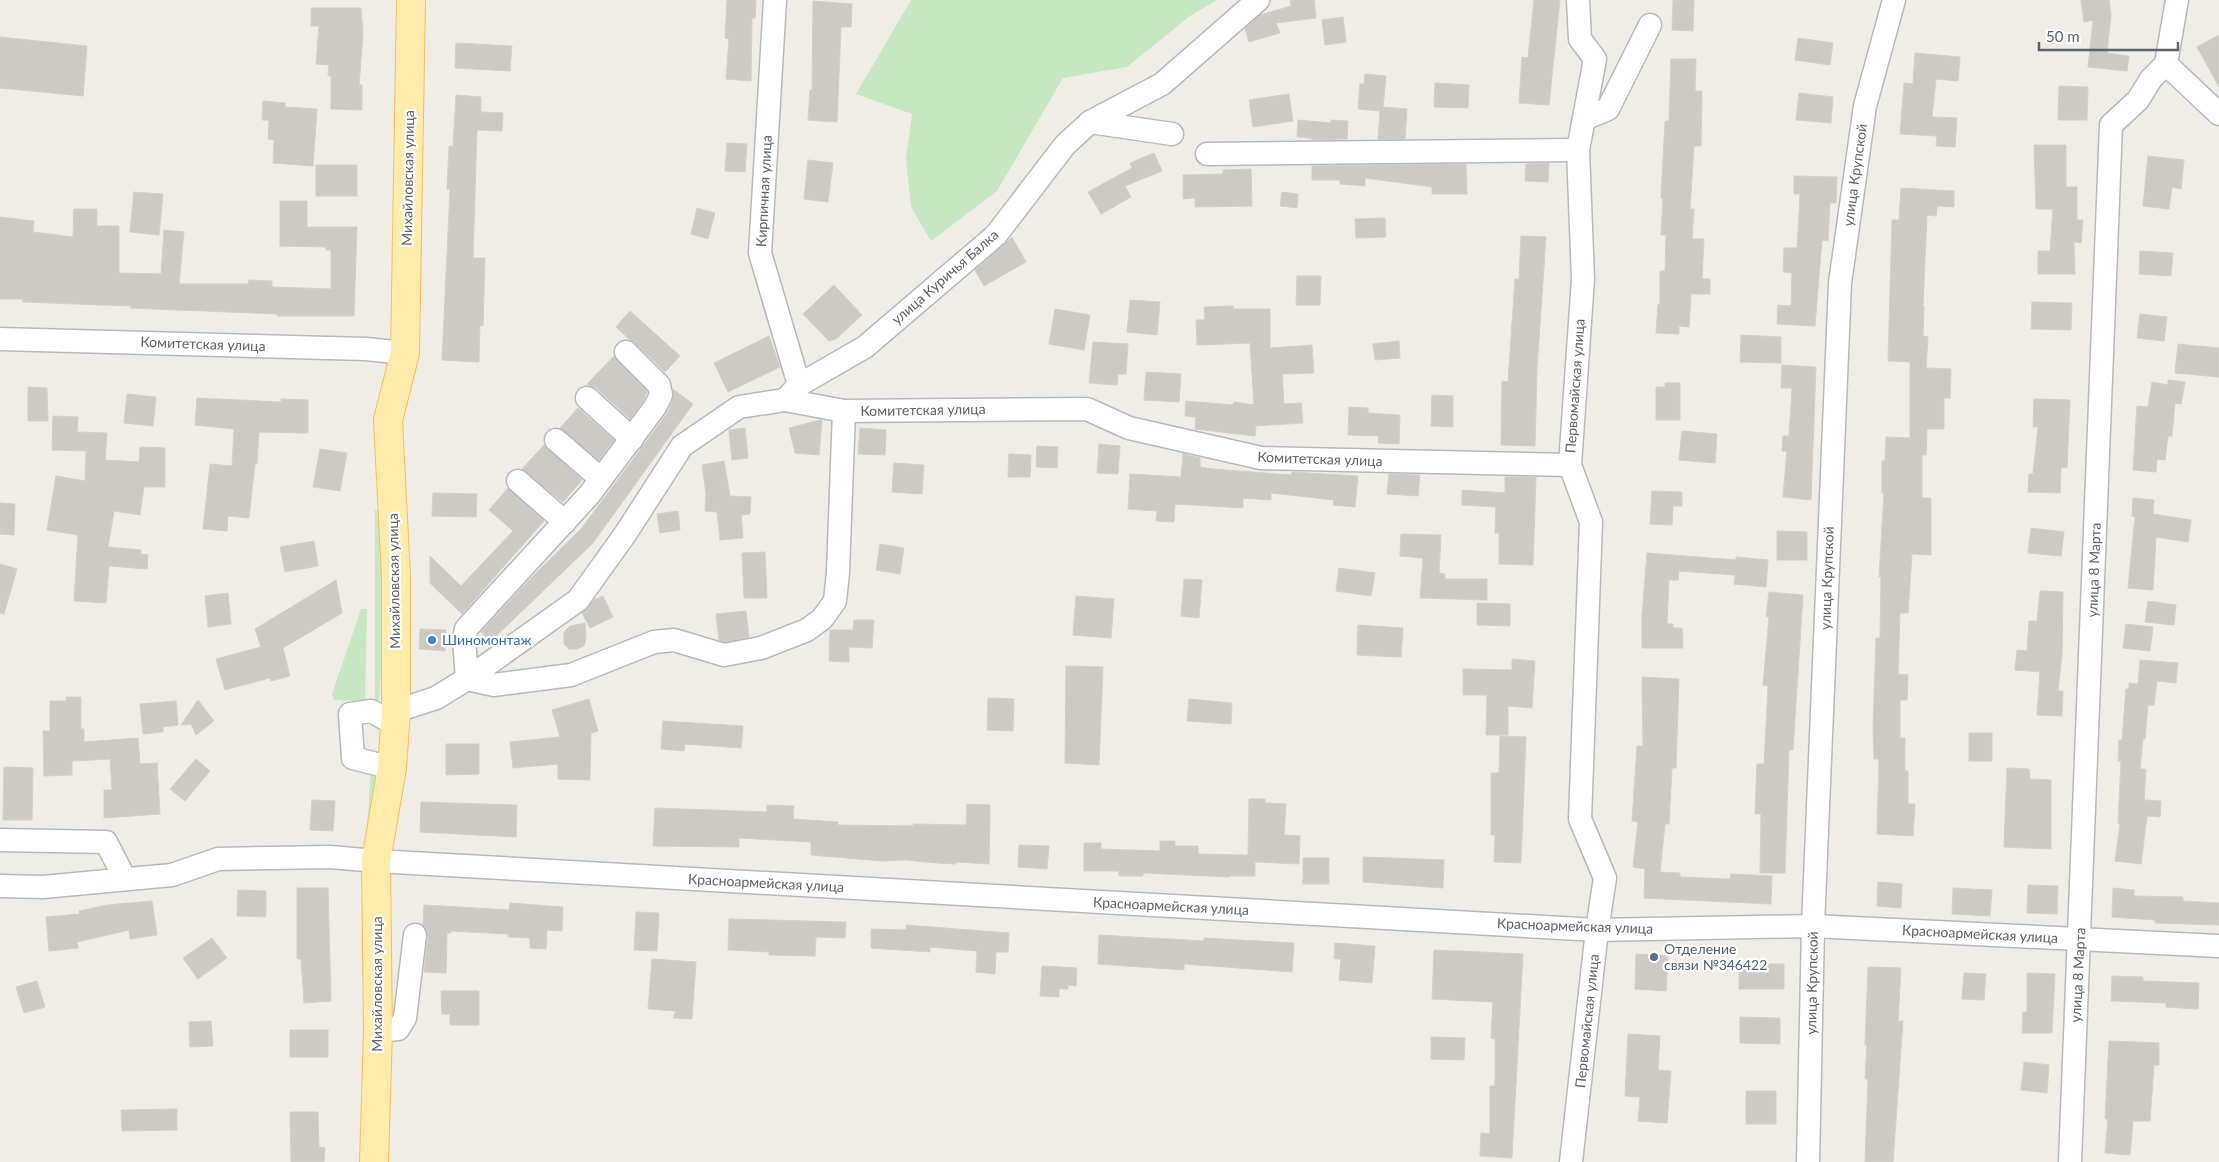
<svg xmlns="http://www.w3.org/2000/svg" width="2219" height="1162" viewBox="0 0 2219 1162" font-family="Lato,sans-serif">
	<rect width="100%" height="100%" fill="#f0ede6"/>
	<g fill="#c5e8c2">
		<polygon points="911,0 1217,0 1190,16 1127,67 1063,78 997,191 931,241 911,207 906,159 912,114 856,94"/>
		<polygon points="375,510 379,511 385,601 379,701 375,700"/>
		<polygon points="361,609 367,609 365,701 334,700 332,694"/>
		<polygon points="377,770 371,853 365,853 371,771"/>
	</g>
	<g fill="#cdc9c5" stroke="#d5cec4">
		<polygon points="727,0 756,0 755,18 752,18 751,81 726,79 729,39 725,38"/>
		<polygon points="1290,0 1314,0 1316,18 1276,23 1280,33 1249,42 1245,29 1260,15 1291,6"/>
		<polygon points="1534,0 1560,0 1549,105 1519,103 1522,57 1528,58"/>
		<polygon points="1673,0 1694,0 1693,31 1672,30"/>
		<polygon points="2081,0 2109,0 2111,14 2107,53 2129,56 2127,71 2088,67 2093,20 2084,22"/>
		<polygon points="813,1 852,4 851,27 841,27 837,122 808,120 810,90 812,90"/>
		<polygon points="311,8 361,8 363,34 359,85 362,85 362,110 331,109 331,76 328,76 329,65 316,64 319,26 311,26"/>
		<polygon points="1343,17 1346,42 1325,45 1322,20"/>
		<polygon points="2219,35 2219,87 2197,47"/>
		<polygon points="0,37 87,46 83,96 0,88"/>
		<polygon points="1798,38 1833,43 1830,65 1795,60"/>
		<polygon points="456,43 512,46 510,71 455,68"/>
		<polygon points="1915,53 1960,57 1958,81 1936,79 1932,117 1957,118 1955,147 1936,146 1937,136 1900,134 1904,83 1913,84"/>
		<polygon points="1671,59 1696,59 1695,91 1702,91 1701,146 1694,146 1690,209 1694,209 1692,239 1704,239 1702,279 1710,279 1710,294 1691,294 1689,327 1679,326 1679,334 1656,333 1658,304 1660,304 1660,271 1665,271 1666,235 1661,235 1663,198 1661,198 1665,121 1669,121"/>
		<polygon points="1365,74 1386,76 1383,107 1407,109 1405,139 1378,139 1380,111 1358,109 1360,84 1364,84"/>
		<polygon points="1435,83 1469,85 1468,108 1434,107"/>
		<polygon points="2059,86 2088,87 2087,120 2058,120"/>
		<polygon points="1799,93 1833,97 1831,123 1796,120"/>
		<polygon points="1289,94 1293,121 1253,127 1249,100"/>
		<polygon points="456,95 481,97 481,112 503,113 502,131 477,130 473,258 485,258 483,326 480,325 479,362 442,360 450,189 447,189 449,146 453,146"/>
		<polygon points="263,101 285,103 285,107 317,109 313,166 273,163 274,140 268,139 269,120 262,120"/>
		<polygon points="1298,120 1331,123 1331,120 1348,121 1347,139 1312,140 1312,138 1297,137"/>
		<polygon points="727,143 747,144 745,172 725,171"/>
		<polygon points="2034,145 2066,145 2066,187 2077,187 2077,220 2083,220 2081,243 2074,242 2075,274 2038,274 2038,251 2050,251 2053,209 2036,209"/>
		<polygon points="1154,153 1162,171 1125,186 1131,197 1101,214 1088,192 1132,168 1130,163"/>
		<polygon points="2148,156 2184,160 2181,189 2172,187 2169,209 2143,206"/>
		<polygon points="808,160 833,163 828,202 804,199"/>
		<polygon points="1549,163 1548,182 1525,181 1526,164"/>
		<polygon points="1466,164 1467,194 1432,194 1432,187 1365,178 1365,186 1340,184 1340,180 1312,180 1312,166"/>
		<rect x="316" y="165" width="41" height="31"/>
		<polygon points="1251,169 1252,206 1195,207 1195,198 1183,199 1183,175 1223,174 1223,170"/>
		<polygon points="1794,176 1837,177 1836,203 1830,203 1828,241 1822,240 1815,326 1777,324 1778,305 1791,306 1792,273 1783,272 1784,248 1797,248 1800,194 1794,194"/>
		<polygon points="1901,188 1954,191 1954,207 1937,206 1936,216 1927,215 1923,306 1924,306 1923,336 1928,337 1926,368 1951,369 1950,398 1944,398 1944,429 1927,429 1926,455 1922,455 1922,498 1931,498 1931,555 1912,554 1908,613 1900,613 1898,674 1908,675 1907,700 1900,700 1900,738 1905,738 1905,771 1908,771 1908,804 1915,804 1913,836 1877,834 1879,759 1874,759 1873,728 1876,638 1880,638 1881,577 1879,577 1884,493 1882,493 1882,461 1885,461 1886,437 1910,438 1910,362 1888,361 1892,220 1899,220"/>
		<polygon points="134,192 163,194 159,235 130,232"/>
		<polygon points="1282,192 1298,194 1297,208 1280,206"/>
		<polygon points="280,201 307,201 307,227 357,227 354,316 277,316 277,314 130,308 131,306 23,302 23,299 0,299 0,217 34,221 33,232 73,237 74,209 97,209 97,226 119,226 119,273 161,274 164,230 184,232 179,284 248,284 249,280 272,281 272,287 331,289 331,250 326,250 326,247 280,246"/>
		<polygon points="697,208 715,213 708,239 691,234"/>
		<polygon points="1385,218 1386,237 1356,238 1355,219"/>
		<polygon points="1521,236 1546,237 1537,368 1535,446 1501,445 1502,381 1508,382 1515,279 1519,279"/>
		<polygon points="1012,237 1026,262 984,286 975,270"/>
		<polygon points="2140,251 2173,253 2171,276 2139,274"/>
		<polygon points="1297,276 1321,276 1320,305 1296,305"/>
		<polygon points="834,285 862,315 836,339 829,341 803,314"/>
		<polygon points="1130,300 1160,302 1157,335 1127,332"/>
		<polygon points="2032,302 2072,303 2071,330 2031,329"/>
		<polygon points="1233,306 1233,309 1270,309 1270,348 1312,345 1314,373 1282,374 1284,404 1301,403 1303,423 1256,426 1255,436 1195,429 1196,417 1185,416 1186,401 1233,405 1234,402 1254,405 1250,343 1197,345 1196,320 1205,320 1204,307"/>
		<polygon points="1055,309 1090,315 1084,350 1049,344"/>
		<polygon points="630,311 680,356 665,372 635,343 629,339 616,327"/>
		<polygon points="2140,314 2167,317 2164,341 2137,338"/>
		<polygon points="1741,335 1781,337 1781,363 1740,362"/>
		<polygon points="769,336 780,367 728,392 714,363"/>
		<polygon points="1399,341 1400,358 1375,360 1373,344"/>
		<polygon points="1093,342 1128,344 1126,374 1118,374 1117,385 1089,383"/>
		<polygon points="2178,344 2219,348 2219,377 2175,373"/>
		<polygon points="614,356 647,391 644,400 630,419 596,388 587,384"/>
		<polygon points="1782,365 1816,367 1811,500 1783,497 1787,451 1782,451 1783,436 1789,436 1792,388 1781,388"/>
		<polygon points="1146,372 1181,374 1179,402 1144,400"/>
		<polygon points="2168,380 2185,382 2181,404 2175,403 2172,436 2168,436 2165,460 2157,459 2156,472 2133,470 2137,406 2148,407 2152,382 2168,385"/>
		<polygon points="1665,383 1680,383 1680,420 1656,420 1656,387 1665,387"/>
		<polygon points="28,387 47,388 48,421 28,421"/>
		<polygon points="673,389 693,404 593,543 491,641 481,632 534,575 581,529 666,415 673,400"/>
		<polygon points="127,394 156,397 153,426 124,423"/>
		<polygon points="1432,395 1453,396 1453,427 1431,426"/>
		<polygon points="197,398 281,402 281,399 308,400 308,433 259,432 257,464 255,464 249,518 228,516 227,531 203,529 210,464 232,466 234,429 195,425"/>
		<polygon points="2034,399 2070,400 2067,468 2061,467 2060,493 2028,492 2029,474 2033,474 2038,427 2033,427"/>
		<polygon points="1349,407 1368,408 1368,413 1400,415 1399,444 1378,443 1379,436 1348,435"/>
		<polygon points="578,408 614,440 599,460 560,428"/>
		<polygon points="53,416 78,417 77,432 107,433 105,460 139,462 140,447 165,448 165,487 144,487 140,515 114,511 108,547 141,550 141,554 148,555 147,569 109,566 106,603 74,601 78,535 47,530 56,476 85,481 86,451 52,450"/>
		<polygon points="820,420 822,420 819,455 795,453 789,428"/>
		<polygon points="745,428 748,458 732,460 729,430"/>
		<polygon points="860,428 886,430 885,455 858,454"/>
		<polygon points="1682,431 1717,434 1715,463 1679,460"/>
		<polygon points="1099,444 1120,446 1118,474 1097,473"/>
		<polygon points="544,445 582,480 563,502 522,469"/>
		<polygon points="1037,446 1058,447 1057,468 1036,467"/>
		<polygon points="320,449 347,453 340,491 313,487"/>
		<polygon points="1009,454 1031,455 1030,477 1008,477"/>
		<polygon points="1183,454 1200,458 1200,467 1213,469 1291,475 1292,472 1358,476 1355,507 1333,505 1334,500 1271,493 1271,500 1243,498 1243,508 1175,504 1174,522 1156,521 1157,511 1128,509 1130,474 1181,477"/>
		<polygon points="724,461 730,496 751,497 750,514 741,515 743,538 720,540 717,512 705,511 706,493 702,465"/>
		<polygon points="894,463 924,465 922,494 892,492"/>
		<polygon points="1389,474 1420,475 1418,496 1387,494"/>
		<polygon points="1505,477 1536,477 1533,565 1499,564 1499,533 1495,533 1496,507 1462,505 1462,490 1505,493"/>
		<polygon points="508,488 544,521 462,614 430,583 430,556 461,586 513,531 489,510"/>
		<polygon points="1652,491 1682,492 1682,506 1673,506 1672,525 1650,524"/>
		<polygon points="433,493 477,494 476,517 432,516"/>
		<polygon points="2133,498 2154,500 2153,514 2191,520 2188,542 2156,537 2153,590 2128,588 2135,517 2132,516"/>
		<polygon points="0,503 15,504 14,535 0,534"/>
		<polygon points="678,511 680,530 660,533 657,514"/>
		<polygon points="2031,528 2064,532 2061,556 2028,553"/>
		<polygon points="1777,531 1807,532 1807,560 1777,560"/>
		<polygon points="1401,534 1441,535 1439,573 1445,574 1445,579 1487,579 1487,600 1420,598 1423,558 1400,556"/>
		<polygon points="314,541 318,566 285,572 280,547"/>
		<polygon points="880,544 904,548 900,574 876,570"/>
		<polygon points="765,552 767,598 744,598 742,553"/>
		<polygon points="1647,553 1736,560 1736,557 1768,560 1766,587 1734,584 1735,575 1679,571 1678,580 1669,580 1667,624 1673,624 1673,628 1682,628 1683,648 1642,648 1642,616"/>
		<polygon points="0,564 17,569 4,614 0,613"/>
		<polygon points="1339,568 1375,573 1371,596 1336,591"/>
		<polygon points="1184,579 1202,580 1199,618 1181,616"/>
		<polygon points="336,580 342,613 283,648 290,676 271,681 270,678 225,690 216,659 261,647 255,629"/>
		<polygon points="2040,591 2063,592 2062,654 2058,691 2063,691 2062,716 2037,715 2040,672 2015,670 2017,650 2027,651 2029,621 2037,621"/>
		<polygon points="1769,592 1803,595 1793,750 1789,750 1785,873 1760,873 1761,814 1755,814 1757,764 1764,764 1768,686 1763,685 1769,617 1766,616"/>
		<polygon points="228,593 231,624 208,627 205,596"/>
		<polygon points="603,596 613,617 590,628 582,613 594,600"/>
		<polygon points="1076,596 1114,599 1111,638 1073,635"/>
		<polygon points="2148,601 2176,605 2174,625 2145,622"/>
		<polygon points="1477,603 1510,604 1510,626 1477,625"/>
		<polygon points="746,611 749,637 725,642 719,640 716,614"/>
		<polygon points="854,620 874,620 872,648 849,647 849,662 829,661 830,630 853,630"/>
		<polygon points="585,623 586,638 584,646 577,649 569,649 564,644 564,632 570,626"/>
		<polygon points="2126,624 2153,627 2150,651 2123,648"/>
		<polygon points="1358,625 1403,628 1401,657 1357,655"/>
		<polygon points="420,629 446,630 445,651 419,649"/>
		<polygon points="1512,659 1535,661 1532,708 1508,706 1508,735 1486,735 1487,695 1463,695 1463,669 1512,670"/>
		<polygon points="2140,660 2178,663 2176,683 2157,681 2154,705 2148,705 2145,739 2143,739 2140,769 2146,769 2144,800 2161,801 2160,817 2147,816 2141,864 2115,861 2120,824 2118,824 2121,761 2118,761 2119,740 2122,740 2126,689 2129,689 2129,683 2138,684"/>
		<polygon points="1066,666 1103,667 1099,765 1065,763"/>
		<polygon points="1642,677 1679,679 1676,768 1672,768 1669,824 1665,824 1660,872 1680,873 1680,877 1730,879 1731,874 1772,876 1771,904 1644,898 1645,869 1633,867 1638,822 1632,821 1637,746 1643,746"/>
		<polygon points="66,697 81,697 81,729 84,729 84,742 138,738 140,764 157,763 160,814 104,818 104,790 112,790 110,759 72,761 72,775 44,776 43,731 50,731 50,701 66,701"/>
		<polygon points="988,698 1014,699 1013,731 987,730"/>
		<polygon points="589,699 598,731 591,733 590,780 558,779 558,764 513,768 510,742 560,737 552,710"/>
		<polygon points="1189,699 1232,703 1231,724 1187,721"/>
		<polygon points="198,700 214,721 196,735 191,724 181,725"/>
		<polygon points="176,701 178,725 163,727 163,732 143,734 140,704"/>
		<polygon points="663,721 743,726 741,748 685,744 684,751 661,749"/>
		<rect x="1969" y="733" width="23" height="28"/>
		<polygon points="1500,736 1526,737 1521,863 1494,862 1495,835 1491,835 1491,773 1499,773"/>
		<polygon points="446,744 479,744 479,774 446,775"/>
		<polygon points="196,759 210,771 185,801 170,789"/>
		<polygon points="4,767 33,768 32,820 3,820"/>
		<polygon points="2007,768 2029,769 2030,779 2051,780 2051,849 2004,847"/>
		<polygon points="1249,799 1265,799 1265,803 1286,804 1284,835 1300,836 1299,864 1255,862 1255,876 1229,876 1229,877 1143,873 1143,876 1119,876 1119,871 1084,871 1084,843 1101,843 1101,849 1160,851 1160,841 1175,841 1175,846 1198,846 1198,854 1248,855"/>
		<polygon points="312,800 335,801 333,831 310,830"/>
		<polygon points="421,802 517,805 516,837 420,832"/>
		<polygon points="967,804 990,805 989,864 956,862 956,864 937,863 905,860 882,861 811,855 811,842 739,838 739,847 653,846 655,808 767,812 767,805 794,806 793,819 838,822 838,825 913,826 913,824 966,825"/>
		<polygon points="1019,845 1049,846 1047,869 1018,867"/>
		<polygon points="1363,857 1444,860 1443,888 1363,882"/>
		<rect x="1303" y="858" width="26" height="26"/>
		<polygon points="1878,882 1902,884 1901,908 1877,906"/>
		<polygon points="2028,885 2058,886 2057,914 2027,913"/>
		<polygon points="297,888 328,888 331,1001 304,1003 301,959 297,959"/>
		<polygon points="1953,888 1992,890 1990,916 1952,914"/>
		<polygon points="2113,888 2134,890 2134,896 2183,897 2183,901 2219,903 2219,925 2155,923 2155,920 2112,917"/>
		<polygon points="238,890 266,891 266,917 237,916"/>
		<polygon points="152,901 157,935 130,939 129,930 77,942 78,948 49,951 46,917 80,914 79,911 107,905"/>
		<polygon points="510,903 563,907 562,931 547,930 546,949 530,948 530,938 508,937 508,934 451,931 451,933 447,933 446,973 424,972 428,937 427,930 423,925 424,905 509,910"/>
		<polygon points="636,912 659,913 657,951 634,950"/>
		<polygon points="729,919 846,922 845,938 816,937 815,956 769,955 769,952 728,950"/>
		<polygon points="906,925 1009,933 1008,952 996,952 995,974 976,972 977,951 930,947 930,952 871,948 871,929 906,930"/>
		<polygon points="1099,935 1204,941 1204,938 1294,943 1292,972 1184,964 1184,970 1098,964"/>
		<polygon points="212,938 227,958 198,979 183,958"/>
		<polygon points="1335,943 1375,946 1372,983 1339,980 1341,959 1334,959"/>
		<polygon points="1434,950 1523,954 1512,1158 1480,1156 1481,1133 1490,1134 1490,1086 1495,1086 1495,1039 1491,1038 1493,1002 1432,999"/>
		<polygon points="1636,954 1668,956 1666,991 1635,989"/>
		<polygon points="652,959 696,962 692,1019 673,1018 676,1011 648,1009"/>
		<rect x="1739" y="964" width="45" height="25"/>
		<polygon points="1042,966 1077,968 1076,986 1068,985 1068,989 1059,989 1059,997 1040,996"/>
		<polygon points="1868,967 1901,968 1898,1021 1903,1021 1893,1162 1865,1162 1868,1079 1865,1079 1867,1045 1865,1045"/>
		<polygon points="1964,973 1986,974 1984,1000 1962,999"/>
		<polygon points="2027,973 2055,974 2052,1033 2022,1033 2023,1012 2027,1012"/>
		<polygon points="2112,976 2143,977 2143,981 2199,983 2198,1009 2166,1007 2166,1003 2111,1001"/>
		<polygon points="37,981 45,1007 24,1013 16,987"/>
		<polygon points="441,991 479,991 479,1025 450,1025 450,1014 442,1014"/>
		<polygon points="1740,1017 1780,1018 1780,1044 1740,1043"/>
		<polygon points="211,1021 213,1046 190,1047 189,1022"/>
		<rect x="290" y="1030" width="38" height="27"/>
		<polygon points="1628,1034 1660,1036 1658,1070 1671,1071 1667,1123 1638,1121 1640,1097 1625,1096"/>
		<polygon points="1431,1037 1465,1038 1464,1060 1431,1059"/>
		<polygon points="2109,1041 2159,1043 2159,1065 2154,1065 2150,1121 2133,1121 2130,1155 2105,1153 2108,1119 2105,1119"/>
		<polygon points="2024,1062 2049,1065 2047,1093 2021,1090"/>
		<rect x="1746" y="1091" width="30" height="33"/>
		<polygon points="177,1109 177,1130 122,1131 121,1110"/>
		<polygon points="290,1112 318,1112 319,1147 325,1148 324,1162 291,1162"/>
	</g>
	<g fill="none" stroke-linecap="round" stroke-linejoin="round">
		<g stroke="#b6b9bc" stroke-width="25">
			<g id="minor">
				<polyline points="775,0 760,253 799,385"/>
				<polyline points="2166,64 2219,114"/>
				<polyline points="1584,119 1608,109 1650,25"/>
				<polyline points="1090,122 1172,134"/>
				<polyline points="1207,154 1578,150"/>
				<polyline points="0,339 366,349 405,353"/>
				<polyline points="626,352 659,385 661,395 655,407 589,495 466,629 464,639 467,679 494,685 571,675 654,642 674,640 724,655 761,648 807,630 822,619 835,601 838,572 844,411"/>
				<polyline points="587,398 632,439"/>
				<polyline points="785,400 799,385 865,347 996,235 1065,145 1090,122 1162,84 1258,0"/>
				<polyline points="556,440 601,479"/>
				<polyline points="518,481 565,522"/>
				<polyline points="396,711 436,698 467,679 578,600 626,533 682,446 739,407 785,400 844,411 1087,409 1129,428 1261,458 1570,465"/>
				<polyline points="392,768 353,758 350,714 371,711 395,724"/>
				<polyline points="0,840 106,842 125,879"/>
				<polyline points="0,886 43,887 172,875 218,859 330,857 376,861 1597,930 1813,926 2219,946"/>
				<polyline points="378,1031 398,1029 405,1018 415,935"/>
				<polyline points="1571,1162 1597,930 1605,878 1580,819 1591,522 1570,465 1583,279 1578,150 1595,59 1580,39 1578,0"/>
				<polyline points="1808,1162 1813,926 1840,283 1865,106 1894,0"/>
				<polyline points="2070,1162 2111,125 2138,100 2151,79 2166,64 2177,0"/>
			</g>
		</g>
		<g stroke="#f4be5a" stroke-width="30">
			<polyline id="major" points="374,1162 378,1031 376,861 392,768 396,711 396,577 388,420 405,353 411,0"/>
		</g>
		<use href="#minor" stroke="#fff" stroke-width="22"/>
		<use href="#major" stroke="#ffebab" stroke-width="28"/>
	</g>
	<circle fill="#3f7fe0" stroke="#fff" stroke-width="2" cx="432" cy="640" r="5"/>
	<circle fill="#5c6f8a" stroke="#fff" stroke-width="2" cx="1654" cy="957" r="5"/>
	<g text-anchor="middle" stroke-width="4.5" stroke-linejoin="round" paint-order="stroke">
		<g font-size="14" fill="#5d6266" stroke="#fff">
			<text transform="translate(1855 175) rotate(-82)" y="5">улица Крупской</text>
			<text transform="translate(408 178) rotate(-89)" y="5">Михайловская улица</text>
			<text transform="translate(764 191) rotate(-87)" y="5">Кирпичная улица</text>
			<text transform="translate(945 277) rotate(-41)" y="5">улица Куричья Балка</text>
			<text transform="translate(203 344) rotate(2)" y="5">Комитетская улица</text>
			<text transform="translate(1575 386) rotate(-86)" y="5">Первомайская улица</text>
			<text transform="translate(923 410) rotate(-1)" y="5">Комитетская улица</text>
			<text transform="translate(1320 459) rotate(2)" y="5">Комитетская улица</text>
			<text transform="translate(2094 570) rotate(-88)" y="5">улица 8 Марта</text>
			<text transform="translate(1827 578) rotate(-88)" y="5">улица Крупской</text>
			<text transform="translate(394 581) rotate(-91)" y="5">Михайловская улица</text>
			<text transform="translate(766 883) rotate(3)" y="5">Красноармейская улица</text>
			<text transform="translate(1171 906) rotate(3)" y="5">Красноармейская улица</text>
			<text transform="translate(1575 926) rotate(2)" y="5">Красноармейская улица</text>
			<text transform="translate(1980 934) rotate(3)" y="5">Красноармейская улица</text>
			<text transform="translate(2078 975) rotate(-87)" y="5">улица 8 Марта</text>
			<text transform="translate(1812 983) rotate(-89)" y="5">улица Крупской</text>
			<text transform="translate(377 984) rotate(-90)" y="5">Михайловская улица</text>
			<text transform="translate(1587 1021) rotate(-84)" y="5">Первомайская улица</text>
		</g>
		<g font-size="14" fill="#366cbe" stroke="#fff" text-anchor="start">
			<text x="442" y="645">Шиномонтаж</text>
		</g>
		<g font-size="14" fill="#4e5e75" stroke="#fff" text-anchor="start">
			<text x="1664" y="954">Отделение<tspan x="1664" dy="16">связи №346422</tspan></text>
		</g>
	</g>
	<path d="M2039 42v8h139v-8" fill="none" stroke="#5d6266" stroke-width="2.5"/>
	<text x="2046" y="42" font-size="15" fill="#5d6266" stroke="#ffffff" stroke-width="4" paint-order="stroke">50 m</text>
</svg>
